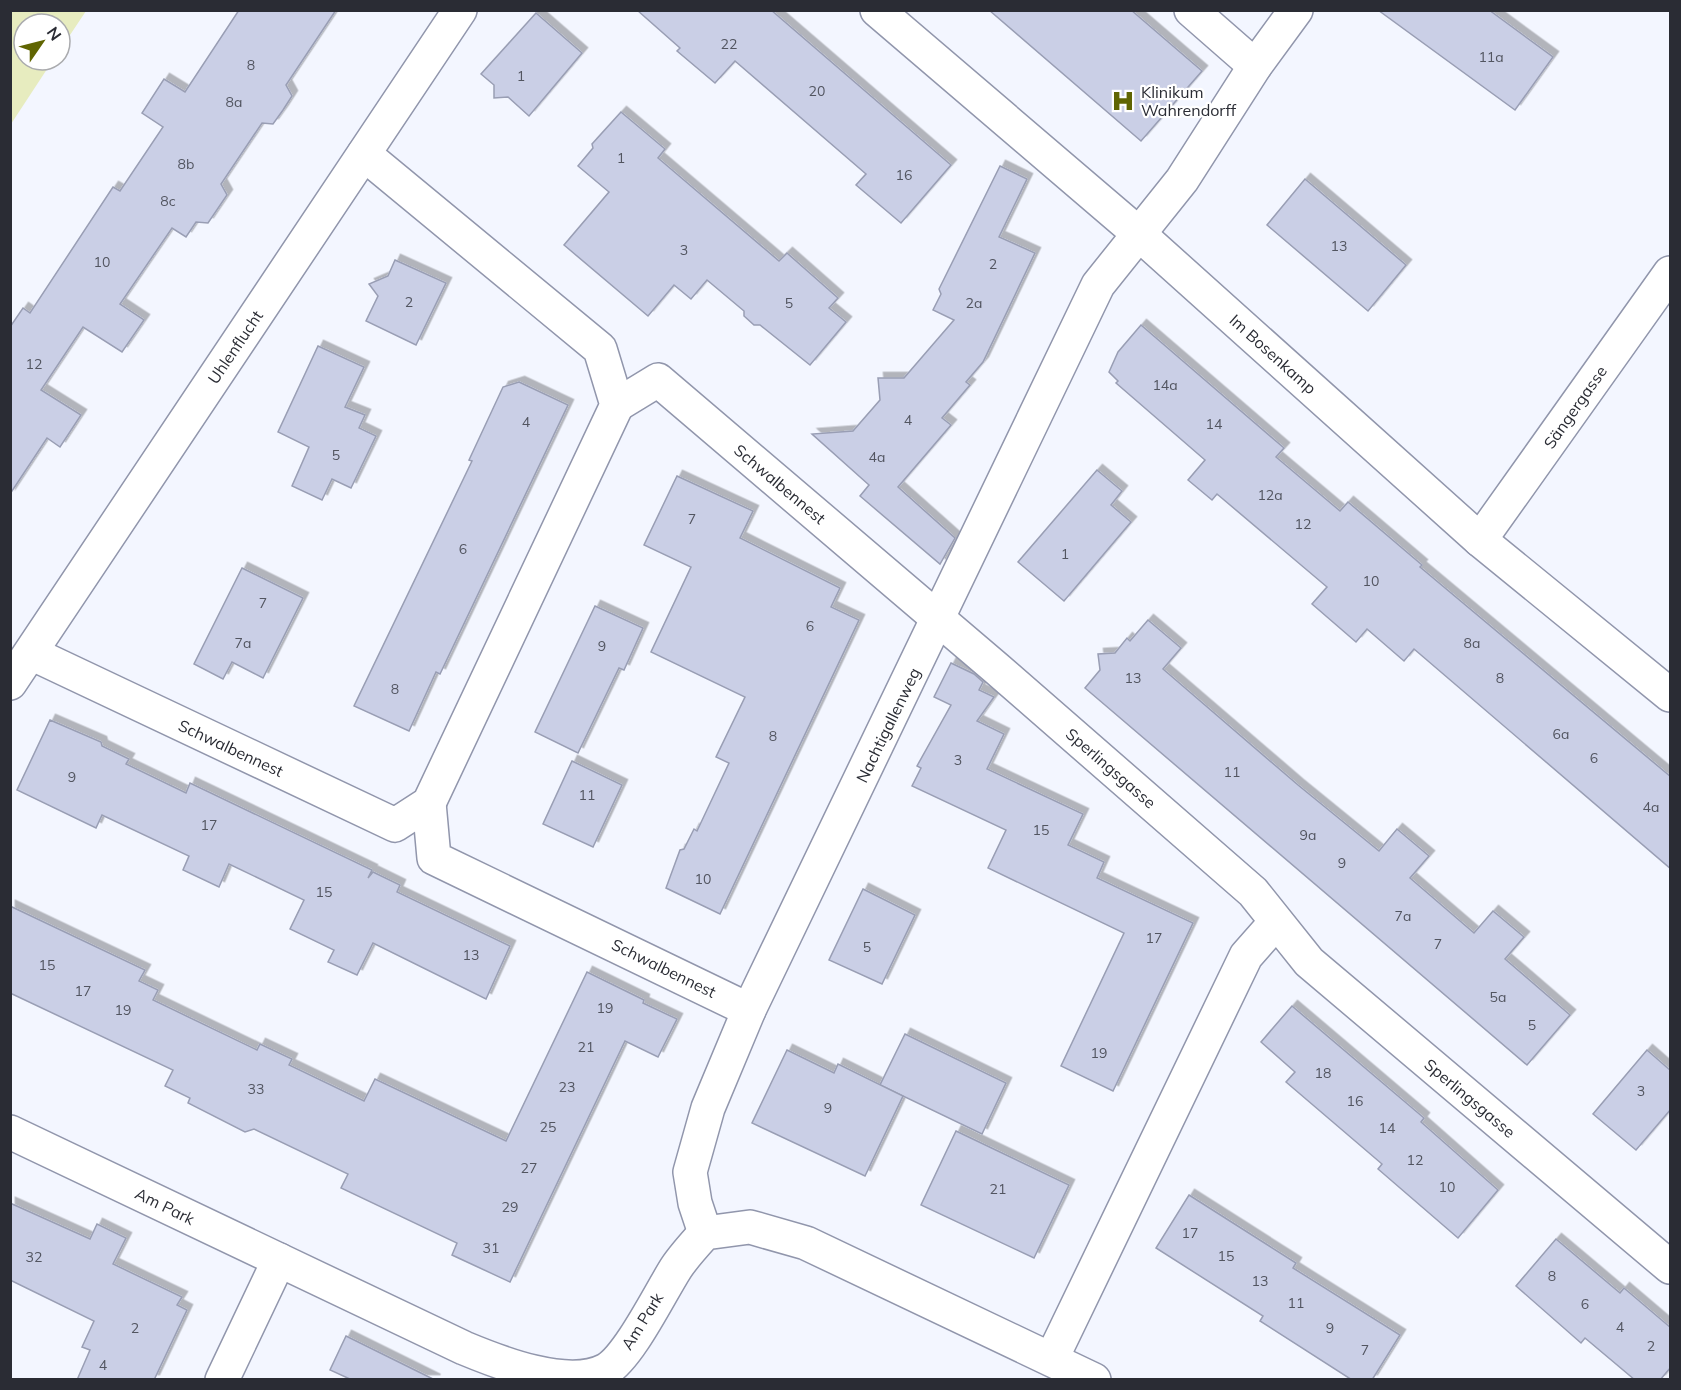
<svg xmlns="http://www.w3.org/2000/svg" width="1681" height="1390" viewBox="0 0 1681 1390" font-family="Mulish,sans-serif">
	<defs>
		<filter id="shadow"><feDropShadow dx="5.5" dy="-5.5" stdDeviation="0" flood-color="#0004"/></filter>
	</defs>
	<rect width="100%" height="100%" fill="#f3f6ff"/>
	<polygon fill="#e7ecbf" points="11,10 86,11 60,50 60,24 24,24 24,60 53,60 11,124"/>
	<g fill="#cacfe6" stroke="#999eb4" stroke-width="1.5" filter="url(#shadow)">
		<polygon points="239,10 336,10 286,85 292,96 283,110 273,124 262,123 221,184 227,195 208,223 196,222 186,237 172,228 120,304 144,320 122,352 83,327 41,390 81,415 60,447 47,438 10,494 10,327 23,308 30,313 113,187 120,191 163,127 142,113 164,79 185,92"/>
		<polygon points="637,10 771,10 951,165 901,223 856,185 866,174 735,61 715,83 677,51 680,48"/>
		<polygon points="989,10 1131,10 1202,71 1141,141"/>
		<polygon points="1378,10 1489,10 1553,57 1515,110"/>
		<polygon points="536,13 582,53 529,116 508,97 494,98 494,85 481,74"/>
		<polygon points="621,112 665,149 658,158 779,261 787,253 838,298 829,308 846,322 810,365 760,325 754,325 744,316 744,311 707,280 691,299 674,285 648,316 564,245 609,192 578,166 593,148 592,144"/>
		<polygon points="1000,166 1027,179 999,237 1035,253 983,362 966,382 970,385 942,418 951,425 898,487 955,538 940,564 860,496 869,485 812,434 853,431 880,400 878,378 904,378 954,320 933,310 941,294 939,289"/>
		<polygon points="1305,179 1406,265 1368,311 1267,225"/>
		<polygon points="395,260 446,283 416,345 366,321 378,296 369,284 388,276"/>
		<polygon points="1141,325 1284,448 1276,457 1340,511 1348,502 1422,565 1420,567 1671,777 1671,869 1414,649 1404,661 1367,629 1356,642 1312,604 1327,587 1217,494 1212,500 1188,480 1205,460 1116,383 1118,381 1109,372 1118,352"/>
		<polygon points="318,346 364,367 345,407 365,415 359,428 376,436 351,488 332,479 322,500 292,486 309,447 278,432"/>
		<polygon points="519,382 568,405 440,674 436,672 409,731 354,706 472,461 469,460 503,387"/>
		<polygon points="1097,470 1122,491 1111,505 1131,522 1064,601 1018,562"/>
		<polygon points="677,476 753,511 740,538 840,588 831,607 859,620 720,914 666,888 680,850 684,849 694,829 697,831 729,763 716,757 745,697 651,652 691,567 644,545"/>
		<polygon points="242,568 303,598 263,678 232,662 223,679 194,664"/>
		<polygon points="595,606 643,628 624,670 619,668 578,753 535,732"/>
		<polygon points="1148,620 1181,648 1163,669 1298,785 1379,851 1397,829 1429,856 1410,878 1474,933 1493,911 1524,937 1505,959 1570,1015 1527,1065 1085,688 1100,670 1098,654 1115,653 1127,638 1130,641"/>
		<polygon points="951,663 974,674 983,682 979,690 994,697 977,721 1004,734 987,769 1083,814 1068,845 1104,862 1097,878 1193,923 1113,1091 1061,1066 1124,933 988,868 1006,830 912,786 921,768 917,766 951,705 934,697"/>
		<polygon points="50,720 101,742 102,746 129,759 126,764 186,793 190,783 372,870 368,878 373,872 400,885 397,892 510,946 486,999 373,943 357,975 328,962 334,950 290,929 304,900 229,864 219,887 183,870 189,856 102,815 96,828 17,790"/>
		<polygon points="572,761 622,785 593,847 543,824"/>
		<polygon points="863,889 915,915 882,984 829,960"/>
		<polygon points="10,906 145,970 139,981 158,990 153,1000 257,1050 260,1044 292,1059 289,1065 364,1101 375,1079 506,1141 587,972 644,1000 643,1003 677,1019 658,1057 625,1041 510,1282 452,1255 457,1243 341,1188 348,1174 254,1129 245,1132 188,1103 190,1098 165,1086 173,1070 10,993"/>
		<polygon points="1292,1006 1424,1118 1421,1122 1498,1190 1458,1238 1378,1169 1382,1164 1286,1082 1295,1072 1261,1042"/>
		<polygon points="905,1034 1006,1083 982,1134 880,1085"/>
		<polygon points="787,1050 834,1073 838,1064 903,1096 865,1176 752,1123"/>
		<polygon points="1647,1050 1671,1071 1671,1109 1636,1150 1593,1114"/>
		<polygon points="956,1131 1069,1185 1034,1258 921,1205"/>
		<polygon points="1189,1195 1296,1263 1293,1268 1400,1335 1372,1380 1352,1380 1260,1321 1263,1316 1156,1248"/>
		<polygon points="10,1203 90,1239 97,1224 126,1238 113,1264 182,1297 177,1305 187,1310 154,1380 77,1380 90,1350 82,1347 94,1321 10,1280"/>
		<polygon points="1556,1239 1620,1293 1624,1288 1671,1328 1671,1367 1660,1380 1635,1380 1585,1338 1581,1343 1516,1286"/>
		<polygon points="346,1336 435,1380 352,1380 330,1370"/>
	</g>
	<g fill="none" stroke-linecap="round" stroke-linejoin="round">
		<g stroke="#9196ac" stroke-width="36">
			<g id="minor">
				<polyline points="877,10 1139,234 1480,540 1670,695"/>
				<polyline points="1191,10 1255,66"/>
				<polyline points="617,405 658,380 996,668 1253,892 1309,962 1670,1267"/>
				<polyline points="1480,540 1670,273"/>
				<polyline points="31,653 395,825 429,803 617,405 600,349 364,154"/>
				<polyline points="10,683 460,10"/>
				<polyline points="429,803 434,858 749,1010"/>
				<path d="M 10,1132 L 464,1348 C 500,1363 568,1390 606,1370 C 629,1357 660,1293 676,1268 C 684,1256 695,1244 705,1233 L 750,1227 L 806,1243 L 1094,1380"/>
				<polyline points="705,1233 695,1203 690,1172 708,1108 749,1010 1098,285 1182,180 1255,66 1296,10"/>
				<polyline points="1052,1358 1246,956 1276,922"/>
				<polyline points="222,1380 279,1260"/>
			</g>
		</g>
		<use href="#minor" stroke="#fff" stroke-width="33"/>
	</g>
	<defs>
		<g id="hospital-bare" transform="scale(1.8)"><path d="M-5-5h3v3.5h4V-5h3V5h-3V1.5h-4V5h-3Z" fill="#606502" stroke="#fff" stroke-width="2.5" paint-order="stroke"/></g>
	</defs>
	<g fill-rule="evenodd">
		<use href="#hospital-bare" x="1123" y="101"/>
	</g>
	<g text-anchor="middle" stroke-width="4.5" stroke-linejoin="round" paint-order="stroke">
		<g font-size="14" fill="#525560">
			<text x="729" y="49">22</text>
			<text x="1491" y="62">11a</text>
			<text x="251" y="70">8</text>
			<text x="521" y="81">1</text>
			<text x="817" y="96">20</text>
			<text x="234" y="107">8a</text>
			<text x="621" y="163">1</text>
			<text x="186" y="169">8b</text>
			<text x="904" y="180">16</text>
			<text x="168" y="206">8c</text>
			<text x="1339" y="251">13</text>
			<text x="684" y="255">3</text>
			<text x="102" y="267">10</text>
			<text x="993" y="269">2</text>
			<text x="409" y="307">2</text>
			<text x="789" y="308">5</text>
			<text x="974" y="308">2a</text>
			<text x="34" y="369">12</text>
			<text x="1165" y="390">14a</text>
			<text x="908" y="425">4</text>
			<text x="526" y="427">4</text>
			<text x="1214" y="429">14</text>
			<text x="336" y="460">5</text>
			<text x="877" y="462">4a</text>
			<text x="1270" y="500">12a</text>
			<text x="692" y="524">7</text>
			<text x="1303" y="529">12</text>
			<text x="463" y="554">6</text>
			<text x="1065" y="559">1</text>
			<text x="1371" y="586">10</text>
			<text x="263" y="608">7</text>
			<text x="810" y="631">6</text>
			<text x="243" y="648">7a</text>
			<text x="1472" y="648">8a</text>
			<text x="602" y="651">9</text>
			<text x="1133" y="683">13</text>
			<text x="1500" y="683">8</text>
			<text x="395" y="694">8</text>
			<text x="1561" y="739">6a</text>
			<text x="773" y="741">8</text>
			<text x="1594" y="763">6</text>
			<text x="958" y="765">3</text>
			<text x="1232" y="777">11</text>
			<text x="72" y="782">9</text>
			<text x="587" y="800">11</text>
			<text x="1651" y="812">4a</text>
			<text x="209" y="830">17</text>
			<text x="1041" y="835">15</text>
			<text x="1308" y="840">9a</text>
			<text x="1342" y="868">9</text>
			<text x="703" y="884">10</text>
			<text x="324" y="897">15</text>
			<text x="1403" y="921">7a</text>
			<text x="1154" y="943">17</text>
			<text x="1438" y="949">7</text>
			<text x="867" y="952">5</text>
			<text x="471" y="960">13</text>
			<text x="47" y="970">15</text>
			<text x="83" y="996">17</text>
			<text x="1498" y="1002">5a</text>
			<text x="605" y="1013">19</text>
			<text x="123" y="1015">19</text>
			<text x="1532" y="1030">5</text>
			<text x="586" y="1052">21</text>
			<text x="1099" y="1058">19</text>
			<text x="1323" y="1078">18</text>
			<text x="567" y="1092">23</text>
			<text x="256" y="1094">33</text>
			<text x="1641" y="1096">3</text>
			<text x="1355" y="1106">16</text>
			<text x="828" y="1113">9</text>
			<text x="548" y="1132">25</text>
			<text x="1387" y="1133">14</text>
			<text x="1415" y="1165">12</text>
			<text x="529" y="1173">27</text>
			<text x="1447" y="1192">10</text>
			<text x="998" y="1194">21</text>
			<text x="510" y="1212">29</text>
			<text x="1190" y="1238">17</text>
			<text x="491" y="1253">31</text>
			<text x="1226" y="1261">15</text>
			<text x="34" y="1262">32</text>
			<text x="1552" y="1281">8</text>
			<text x="1260" y="1286">13</text>
			<text x="1296" y="1308">11</text>
			<text x="1585" y="1309">6</text>
			<text x="1620" y="1332">4</text>
			<text x="135" y="1333">2</text>
			<text x="1330" y="1333">9</text>
			<text x="1651" y="1351">2</text>
			<text x="1365" y="1355">7</text>
			<text x="103" y="1370">4</text>
		</g>
		<g font-size="16" fill="#2a2c34" stroke="#fff" text-anchor="start">
			<text x="1141" y="98">Klinikum<tspan x="1141" dy="18">Wahrendorff</tspan></text>
		</g>
		<g font-size="16" fill="#2a2c34" stroke="#fff">
			<text transform="translate(235 347) rotate(-56)" y="6">Uhlenflucht</text>
			<text transform="translate(1273 354) rotate(42)" y="6">Im Bosenkamp</text>
			<text transform="translate(1575 407) rotate(-55)" y="6">Sängergasse</text>
			<text transform="translate(780 484) rotate(40)" y="6">Schwalbennest</text>
			<text transform="translate(888 725) rotate(-64)" y="6">Nachtigallenweg</text>
			<text transform="translate(231 748) rotate(25)" y="6">Schwalbennest</text>
			<text transform="translate(1111 768) rotate(41)" y="6">Sperlingsgasse</text>
			<text transform="translate(664 968) rotate(26)" y="6">Schwalbennest</text>
			<text transform="translate(1470 1098) rotate(40)" y="6">Sperlingsgasse</text>
			<text transform="translate(165 1206) rotate(26)" y="6">Am Park</text>
			<text transform="translate(642 1321) rotate(-58)" y="6">Am Park</text>
		</g>
	</g>
	<rect width="1681" height="1390" fill="none" stroke="#2a2c34" stroke-width="24"/>
	<g transform="translate(42 42) rotate(55)"><circle r="28" fill="#ffffff" stroke="#aaabae" stroke-width="1.5"/>
	<path d="M0-4.5L10 22L0 15L-10 22Z" fill="#606502"/>
	<text y="-9" font-size="16" font-weight="bold" text-anchor="middle" fill="#2a2c34">N</text>
	</g>
</svg>
